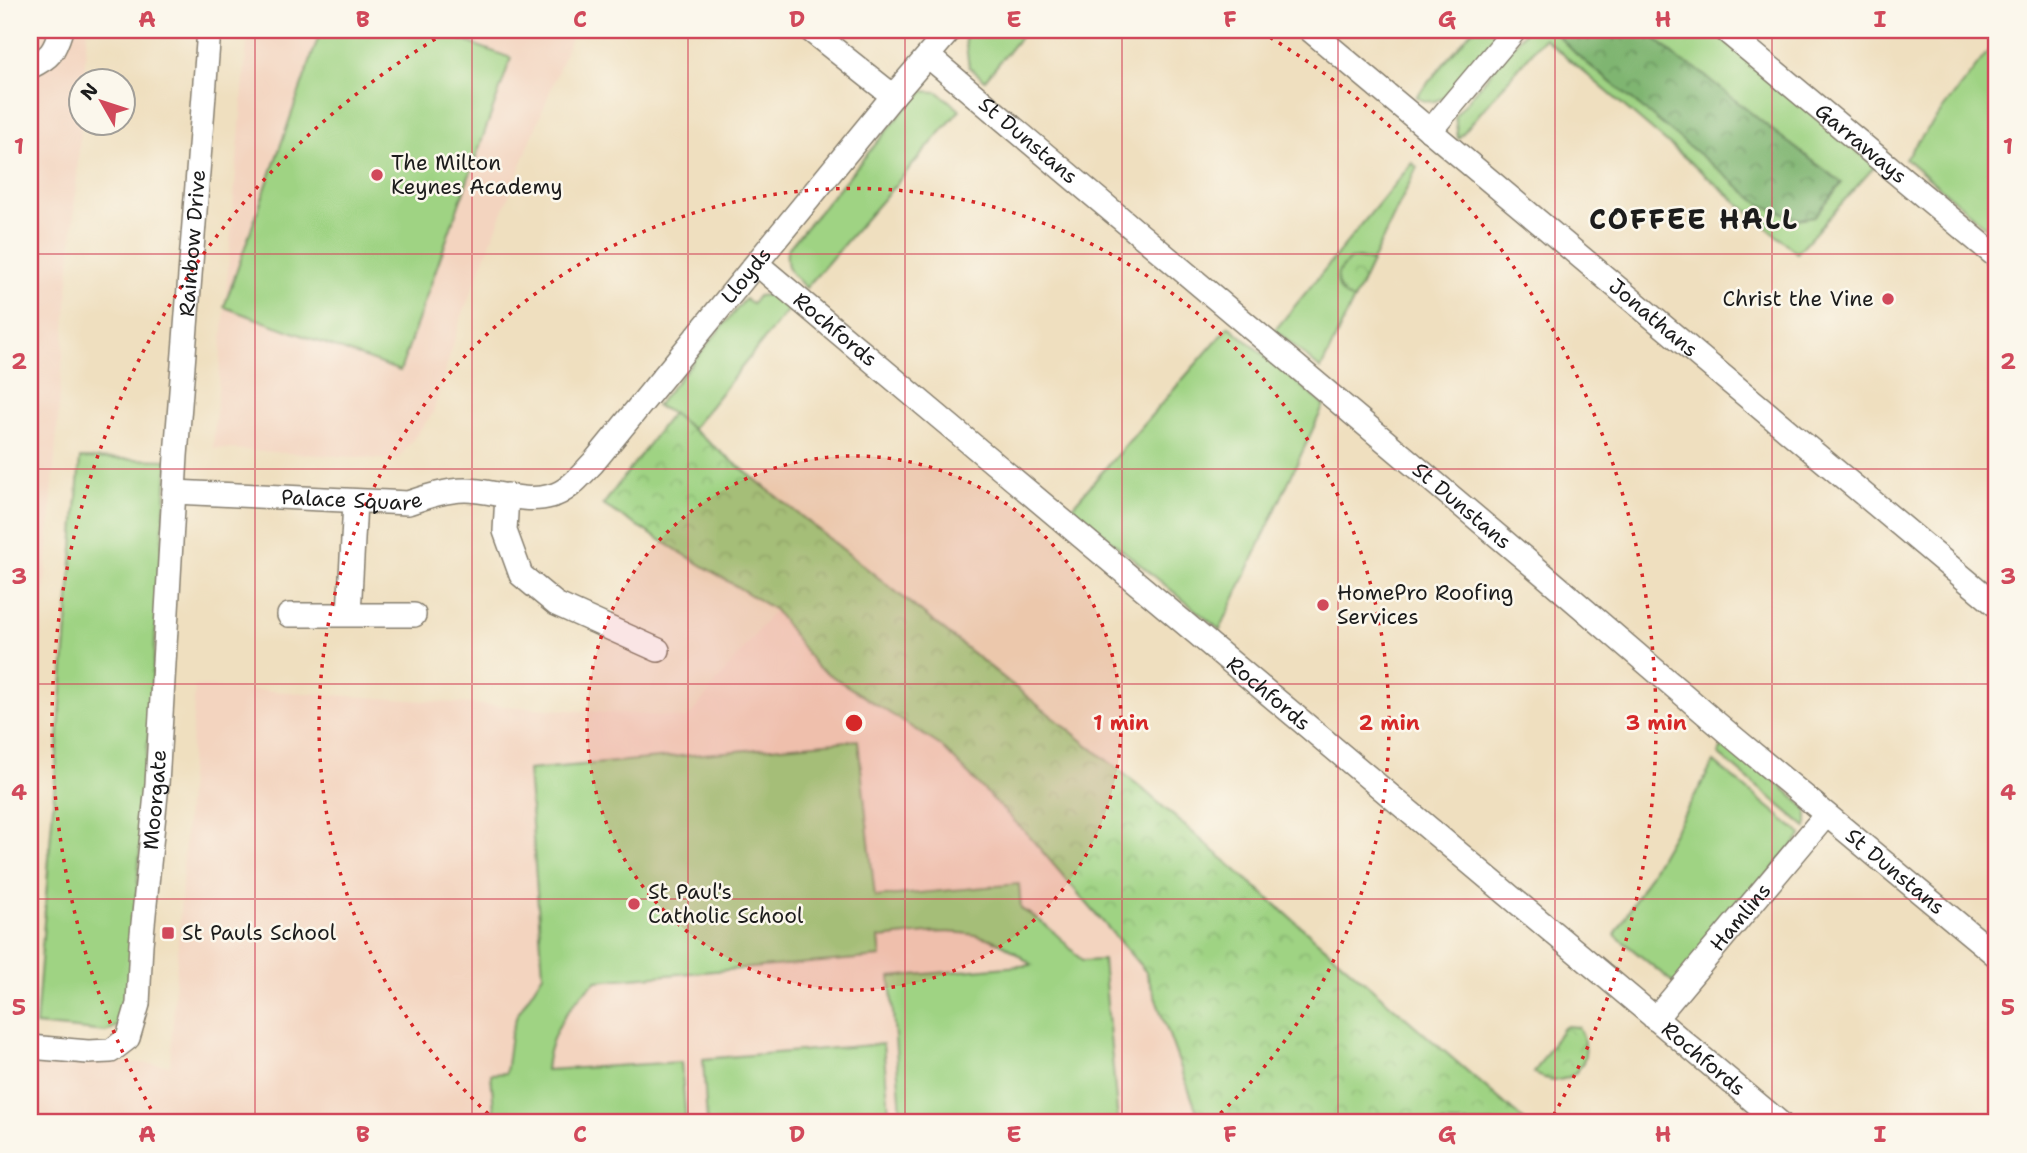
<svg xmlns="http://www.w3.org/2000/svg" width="2027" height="1153" viewBox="0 0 2027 1153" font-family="'Shantell Sans',sans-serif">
	<defs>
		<pattern id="forest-crowns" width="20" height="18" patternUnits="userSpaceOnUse" patternTransform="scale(1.75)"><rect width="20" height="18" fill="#7fb571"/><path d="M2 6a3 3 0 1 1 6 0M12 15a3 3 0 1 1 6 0" fill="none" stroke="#67925c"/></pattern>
		<pattern id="park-crowns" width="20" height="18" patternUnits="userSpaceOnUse" patternTransform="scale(1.75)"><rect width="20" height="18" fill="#9fd383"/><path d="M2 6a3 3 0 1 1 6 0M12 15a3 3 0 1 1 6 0" fill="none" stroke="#88b571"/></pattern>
	</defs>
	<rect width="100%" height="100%" fill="#fbf7ec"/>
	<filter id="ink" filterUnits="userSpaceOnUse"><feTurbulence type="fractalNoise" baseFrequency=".0143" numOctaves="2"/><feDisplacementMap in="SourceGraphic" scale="14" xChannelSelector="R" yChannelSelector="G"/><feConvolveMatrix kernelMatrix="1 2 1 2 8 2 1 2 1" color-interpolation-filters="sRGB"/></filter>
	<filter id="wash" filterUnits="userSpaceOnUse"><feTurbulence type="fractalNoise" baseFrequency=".00686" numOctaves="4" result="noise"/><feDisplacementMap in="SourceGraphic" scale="28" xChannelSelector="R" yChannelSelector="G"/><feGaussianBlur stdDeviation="1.57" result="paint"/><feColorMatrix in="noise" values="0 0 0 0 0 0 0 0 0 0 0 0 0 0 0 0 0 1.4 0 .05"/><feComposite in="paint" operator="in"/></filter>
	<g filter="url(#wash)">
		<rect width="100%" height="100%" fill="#efdfbf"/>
		<g fill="#f3d4bf">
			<polygon points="30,30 87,30 84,80 80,80 81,123 30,779"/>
			<polygon points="248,30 574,30 460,321 433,413 397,460 213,448"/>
			<polygon points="775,610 816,666 941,746 1028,835 1146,972 1201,1123 31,1123 36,1057 170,1065 195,686 688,718"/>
		</g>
		<g fill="#9fd383" stroke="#5e7850" stroke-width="2">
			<polygon points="321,30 434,30 511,58 400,371 224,307"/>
			<polygon points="972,30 1026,30 985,80 969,67 965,39"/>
			<path d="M 1472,30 L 1501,30 L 1450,92 C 1438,102 1430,105 1416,97 Z"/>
			<polygon points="1526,30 1711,30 1875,166 1797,253 1544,38 1458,139 1455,116"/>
			<polygon points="1997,40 1997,211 1987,228 1905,158"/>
			<path d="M 920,91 L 938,92 L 960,110 L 806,288 C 792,274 785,271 787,250 Z"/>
			<polygon points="1412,163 1417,167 1321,369 1275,330"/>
			<polygon points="767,295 780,299 791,306 692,429 672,413 656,406 745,299 752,304 758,296"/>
			<polygon points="1229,326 1324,405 1220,630 1071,508"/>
			<polygon points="80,458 168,460 131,975 122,1023 106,1032 36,1025"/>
			<polygon points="1727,738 1807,809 1807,828 1718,754"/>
			<path d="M 858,740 L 875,897 L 1019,884 L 1021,909 C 1047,923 1063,940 1082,961 L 1103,960 L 1118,1123 L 902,1123 L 890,977 L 1032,965 C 1022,958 1011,948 1000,943 C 962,925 919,934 879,938 L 881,957 L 596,981 C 568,1005 549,1033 546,1070 L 681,1062 L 686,1123 L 495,1123 L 491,1074 L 506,1073 L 511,1034 L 517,1015 L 543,974 L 528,770 Z"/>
			<polygon points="1714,762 1802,835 1676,985 1615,935"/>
			<polygon points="883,1044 890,1123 707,1123 703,1059"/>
		</g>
		<polygon fill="url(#forest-crowns)" stroke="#4e6846" stroke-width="2" points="1552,30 1646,30 1680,61 1694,67 1776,133 1842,183 1815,216 1798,219 1760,204 1577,55"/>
		<g fill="url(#park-crowns)" stroke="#5e7850" stroke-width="2">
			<path d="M 1359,258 L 1372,262 L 1354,300 C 1341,296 1336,287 1338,273 L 1350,259 Z"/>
			<polygon points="672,413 1138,785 1527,1123 1201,1123 1146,972 1028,835 941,746 816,666 775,610 603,505"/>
			<path d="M 1567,1026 L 1578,1027 C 1600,1058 1570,1096 1534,1073 L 1562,1029 Z"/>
		</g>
	</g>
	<g filter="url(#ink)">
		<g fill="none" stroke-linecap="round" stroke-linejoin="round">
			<g stroke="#867e6e" stroke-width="26">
				<g id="minor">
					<polyline points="810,30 893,96"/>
					<path id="s1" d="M 1310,30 L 1997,606"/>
					<path id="s2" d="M 1725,30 L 1997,257"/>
					<path id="s3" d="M 928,56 L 1543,574 L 1727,732 L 1997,956"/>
					<path d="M 30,67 C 51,57 54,52 61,30"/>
					<polyline points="1430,131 1515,30"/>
					<path id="s4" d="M 757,264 L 1780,1123"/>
					<path id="s5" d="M 174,492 L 408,503 C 426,497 446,490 465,490 C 493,490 524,504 551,496 C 568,492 581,475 593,463 L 893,96 L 950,30"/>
					<polyline points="507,495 505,531 521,575 556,604 658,650"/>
					<polyline points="349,614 355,502"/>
					<polyline points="289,615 414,615"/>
					<path id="s6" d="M 1655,1019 L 1826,815"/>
					<path id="s7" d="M 30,1047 L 88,1052 L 111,1051 L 128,1038 L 138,1004 L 141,944 L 157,784 L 176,456 L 209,30"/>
				</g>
			</g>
			<use href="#minor" stroke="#fff" stroke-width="23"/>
		</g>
	</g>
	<path fill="none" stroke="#d1495b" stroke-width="2" stroke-opacity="0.55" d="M 255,30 L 255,1123M 472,30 L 472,1123M 688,30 L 688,1123M 905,30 L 905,1123M 1122,30 L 1122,1123M 1338,30 L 1338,1123M 1555,30 L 1555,1123M 1772,30 L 1772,1123M 30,254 L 1997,254M 30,469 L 1997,469M 30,684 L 1997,684M 30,899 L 1997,899"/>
	<circle cx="854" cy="723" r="267" fill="#d62828" fill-opacity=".12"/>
	<g fill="none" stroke="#d62828" stroke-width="3.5" stroke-dasharray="3.5 7">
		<circle cx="854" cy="723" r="267"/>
		<path d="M496 1121A535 535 0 1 1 1212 1121"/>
		<path d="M156 1118A802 802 0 0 1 447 32M1261 32A802 802 0 0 1 1552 1118"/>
	</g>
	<g fill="#d1495b" stroke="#fbf7ec" stroke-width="2.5">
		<circle cx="377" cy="175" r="7"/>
		<circle cx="1888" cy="299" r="7"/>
		<circle cx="1323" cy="605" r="7"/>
		<circle cx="634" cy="904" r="7"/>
		<rect x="161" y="926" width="14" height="14" rx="3.5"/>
	</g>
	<g text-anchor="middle" stroke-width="5" stroke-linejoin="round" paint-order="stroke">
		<g font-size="21" fill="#1c1c1c" stroke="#fbf7ec">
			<text dy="7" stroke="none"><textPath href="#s3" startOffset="131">St Dunstans</textPath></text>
			<text dy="7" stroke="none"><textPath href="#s2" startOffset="177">Garraways</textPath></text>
			<text dy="7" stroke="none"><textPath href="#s7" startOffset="901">Rainbow Drive</textPath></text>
			<text dy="7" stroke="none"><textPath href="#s5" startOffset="676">Lloyds</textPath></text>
			<text dy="7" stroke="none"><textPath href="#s1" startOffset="448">Jonathans</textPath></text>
			<text dy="7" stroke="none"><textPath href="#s4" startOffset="102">Rochfords</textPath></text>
			<text dy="7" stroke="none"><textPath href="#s5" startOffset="178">Palace Square</textPath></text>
			<text dy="7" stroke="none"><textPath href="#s3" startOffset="698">St Dunstans</textPath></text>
			<text dy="7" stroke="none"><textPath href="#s4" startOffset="668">Rochfords</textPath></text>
			<text dy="7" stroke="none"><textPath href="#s7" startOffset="343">Moorgate</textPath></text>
			<text dy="7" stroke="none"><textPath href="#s3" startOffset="1265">St Dunstans</textPath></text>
			<text dy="7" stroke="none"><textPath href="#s6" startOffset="133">Hamlins</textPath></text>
			<text dy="7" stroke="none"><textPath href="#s4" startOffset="1236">Rochfords</textPath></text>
		</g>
		<g font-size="21" fill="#1c1c1c" stroke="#fbf7ec" text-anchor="start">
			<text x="391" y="170">The Milton<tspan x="391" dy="24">Keynes Academy</tspan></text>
			<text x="1874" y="306" text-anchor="end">Christ the Vine</text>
			<text x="1337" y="600">HomePro Roofing<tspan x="1337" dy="24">Services</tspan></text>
			<text x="648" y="899">St Paul's<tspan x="648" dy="24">Catholic School</tspan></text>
			<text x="182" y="940">St Pauls School</text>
		</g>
		<g font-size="28" font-weight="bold" letter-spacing="2" fill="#1c1c1c" stroke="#fbf7ec">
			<text x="1694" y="229">COFFEE HALL</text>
		</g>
	</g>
	<circle cx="854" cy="723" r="10" fill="#d62828" stroke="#fbf7ec" stroke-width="3.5"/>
	<g font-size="21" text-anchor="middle" font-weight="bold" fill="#d62828" stroke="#fbf7ec" stroke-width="5" stroke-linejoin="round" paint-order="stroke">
		<text x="1121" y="730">1 min</text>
		<text x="1389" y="730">2 min</text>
		<text x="1656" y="730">3 min</text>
	</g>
	<rect width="2027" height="1153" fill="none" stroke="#fbf7ec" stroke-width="77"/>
	<g transform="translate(102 102) rotate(309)"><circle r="33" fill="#fbf7ec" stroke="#a29f99" stroke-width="2"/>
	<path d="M0-5L12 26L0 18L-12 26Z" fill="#d1495b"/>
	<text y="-10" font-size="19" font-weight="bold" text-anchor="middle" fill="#1c1c1c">N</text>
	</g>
	<rect x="38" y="38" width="1950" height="1076" fill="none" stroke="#d1495b" stroke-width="2.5"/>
	<g font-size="23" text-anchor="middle" font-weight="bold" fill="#d1495b">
		<text x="147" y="27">A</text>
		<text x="363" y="27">B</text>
		<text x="580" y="27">C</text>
		<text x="797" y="27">D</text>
		<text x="1014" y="27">E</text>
		<text x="1230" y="27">F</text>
		<text x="1447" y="27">G</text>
		<text x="1663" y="27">H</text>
		<text x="1880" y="27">I</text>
		<text x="19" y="154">1</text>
		<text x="2008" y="154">1</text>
		<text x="19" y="369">2</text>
		<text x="2008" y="369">2</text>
		<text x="19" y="584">3</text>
		<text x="2008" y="584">3</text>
		<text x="19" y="800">4</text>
		<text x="2008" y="800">4</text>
		<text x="19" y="1015">5</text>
		<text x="2008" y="1015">5</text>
		<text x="147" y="1142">A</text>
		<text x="363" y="1142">B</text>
		<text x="580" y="1142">C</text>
		<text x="797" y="1142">D</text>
		<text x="1014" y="1142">E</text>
		<text x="1230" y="1142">F</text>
		<text x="1447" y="1142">G</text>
		<text x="1663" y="1142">H</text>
		<text x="1880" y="1142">I</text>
	</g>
</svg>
